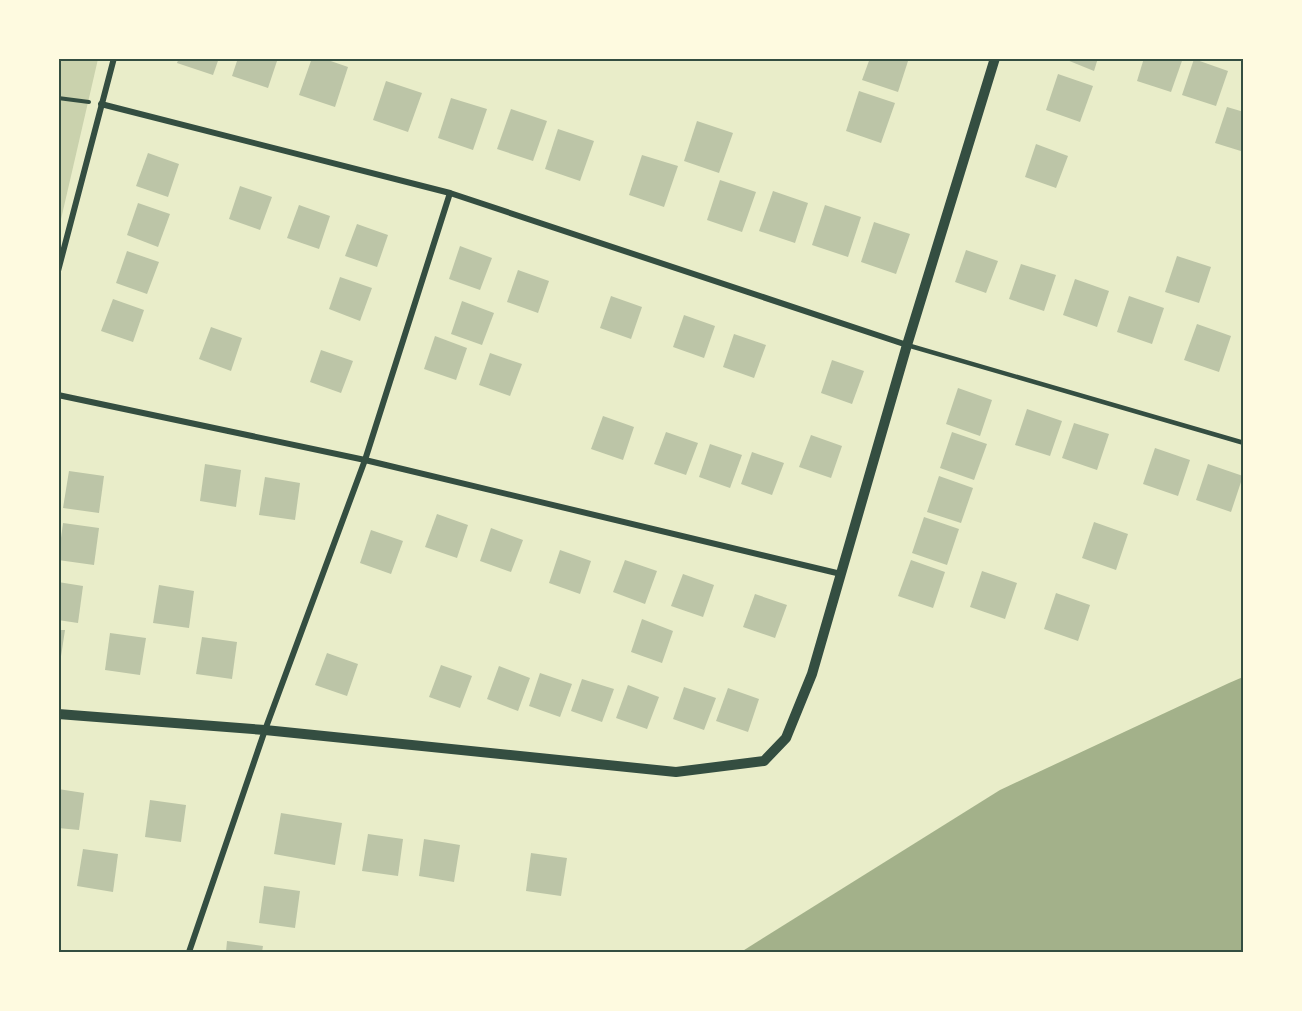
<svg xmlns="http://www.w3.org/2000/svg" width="1302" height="1011" viewBox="0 0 1302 1011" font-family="Ubuntu,sans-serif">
	<rect width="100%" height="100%" fill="#e9edc9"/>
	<polygon fill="#cad2ad" points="59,59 98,59 59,228"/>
	<polygon fill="#a3b18a" points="1243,677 1243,952 741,952 1000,790 1229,683"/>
	<g fill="#bcc5a7">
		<polygon points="179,58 219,58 213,75 177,63"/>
		<polygon points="238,58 278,58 268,88 232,76"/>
		<polygon points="312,58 322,58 348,67 335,107 299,95"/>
		<polygon points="870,58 909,58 898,92 862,80"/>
		<polygon points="1062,58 1098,58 1094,71"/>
		<polygon points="1144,58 1183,58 1171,92 1137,81"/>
		<polygon points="1194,59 1228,71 1216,106 1182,95"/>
		<polygon points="1058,74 1093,86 1080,122 1046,110"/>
		<polygon points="386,81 422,93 408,132 373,120"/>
		<polygon points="859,91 895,103 881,143 846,131"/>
		<polygon points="451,98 487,109 473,150 438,138"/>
		<polygon points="1227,107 1244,112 1244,152 1215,143"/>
		<polygon points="511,109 547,121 533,161 497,149"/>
		<polygon points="697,121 733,133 719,173 684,161"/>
		<polygon points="558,129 594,141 580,181 545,169"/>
		<polygon points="1036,144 1068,156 1056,188 1025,177"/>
		<polygon points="148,153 179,164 168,197 136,186"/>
		<polygon points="642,155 678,166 664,207 629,195"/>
		<polygon points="720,180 756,192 742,232 707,220"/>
		<polygon points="240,186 272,197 260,230 229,219"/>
		<polygon points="773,191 808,203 795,243 759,231"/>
		<polygon points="138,203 170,214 158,247 127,235"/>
		<polygon points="299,205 330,216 319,249 287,238"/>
		<polygon points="825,205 861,217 848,257 812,245"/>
		<polygon points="874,222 910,234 896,274 861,262"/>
		<polygon points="357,224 388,235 377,267 345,256"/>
		<polygon points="460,246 492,258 480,290 449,279"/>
		<polygon points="966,250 998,261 986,293 955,282"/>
		<polygon points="127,251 159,262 147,294 116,283"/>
		<polygon points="1177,256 1211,267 1199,303 1165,292"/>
		<polygon points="1021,264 1056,275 1044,311 1009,299"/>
		<polygon points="518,270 549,281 538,313 507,302"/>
		<polygon points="340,277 372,288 360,321 329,309"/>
		<polygon points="1075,279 1109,291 1097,327 1063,315"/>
		<polygon points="611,296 642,307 631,339 600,328"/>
		<polygon points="1129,296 1164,308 1152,344 1117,332"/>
		<polygon points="113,299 144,310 133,342 101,331"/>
		<polygon points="462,301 494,313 482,345 451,334"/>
		<polygon points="684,315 715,326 704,358 673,347"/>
		<polygon points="1197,324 1231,336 1219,372 1184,360"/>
		<polygon points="211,327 242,338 231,371 199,359"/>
		<polygon points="734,334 766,345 754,378 723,367"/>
		<polygon points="435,336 467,348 456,380 424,369"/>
		<polygon points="321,350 353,361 341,393 310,382"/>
		<polygon points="490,353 522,364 510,396 479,385"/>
		<polygon points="832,360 864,371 852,404 821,393"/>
		<polygon points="958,388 992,400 980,436 946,424"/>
		<polygon points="1027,409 1062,421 1050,456 1015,445"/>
		<polygon points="603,416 634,427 623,460 591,449"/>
		<polygon points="1074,423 1109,434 1097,470 1062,458"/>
		<polygon points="666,432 698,443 686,475 654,464"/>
		<polygon points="952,432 987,444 974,480 940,468"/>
		<polygon points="811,435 842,446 831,478 799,467"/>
		<polygon points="710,444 742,455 730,488 699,477"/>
		<polygon points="1155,448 1190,460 1178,496 1143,484"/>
		<polygon points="752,452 784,463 772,495 741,484"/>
		<polygon points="205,464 241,470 236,507 200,501"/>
		<polygon points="1208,464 1243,476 1231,512 1196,500"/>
		<polygon points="69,471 104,476 99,513 63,508"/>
		<polygon points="939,476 973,488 961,523 927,512"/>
		<polygon points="265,477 300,483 295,520 259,515"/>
		<polygon points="437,514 468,525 457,558 425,547"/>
		<polygon points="924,517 959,529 947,565 912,553"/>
		<polygon points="1094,522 1128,534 1116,570 1082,558"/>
		<polygon points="63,523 99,528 94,565 58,560"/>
		<polygon points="491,528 523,540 511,572 480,561"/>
		<polygon points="371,530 403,541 391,574 360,563"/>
		<polygon points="560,550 591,561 580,594 549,583"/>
		<polygon points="625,560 657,571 645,604 613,592"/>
		<polygon points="911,560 945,572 933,608 898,596"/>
		<polygon points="982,571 1017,583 1005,619 970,607"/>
		<polygon points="683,574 714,585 703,617 671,606"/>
		<polygon points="58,582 83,586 78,623 58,620"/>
		<polygon points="159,585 194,591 189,628 153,623"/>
		<polygon points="1056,593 1090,605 1078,641 1044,629"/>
		<polygon points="755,594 787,605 775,638 743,627"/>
		<polygon points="642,619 673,631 662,663 631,652"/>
		<polygon points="58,630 65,630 60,663 58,663"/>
		<polygon points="110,633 146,638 140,675 105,670"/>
		<polygon points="202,637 237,642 232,679 196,674"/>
		<polygon points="327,653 358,664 347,696 315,685"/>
		<polygon points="441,665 472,676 460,708 429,697"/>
		<polygon points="499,666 530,678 518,711 487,699"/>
		<polygon points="540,673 572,684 560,717 529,706"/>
		<polygon points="582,679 614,689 602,722 571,711"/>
		<polygon points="628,685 659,697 647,729 616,718"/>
		<polygon points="684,687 716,698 704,730 673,719"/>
		<polygon points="728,688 759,699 748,732 716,721"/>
		<polygon points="58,789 84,793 79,830 58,828"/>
		<polygon points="150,800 186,805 181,842 145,837"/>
		<polygon points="281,813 342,823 335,865 274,854"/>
		<polygon points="368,834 403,839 398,876 362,871"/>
		<polygon points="424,839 460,845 454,882 419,876"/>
		<polygon points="83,849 118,854 113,892 77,886"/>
		<polygon points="531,853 567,858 561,896 526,891"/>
		<polygon points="264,886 300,891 295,928 259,923"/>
		<polygon points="227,941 263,946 262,952 226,952"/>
	</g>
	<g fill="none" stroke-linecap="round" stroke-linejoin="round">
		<polyline stroke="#344e41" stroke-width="4" points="58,98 89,102"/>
		<polyline stroke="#344e41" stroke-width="4.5" points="907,345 1244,443"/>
		<g stroke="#344e41" stroke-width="6">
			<polyline points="101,104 450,193 907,345"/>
			<polyline points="58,271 114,58"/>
			<polyline points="58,395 365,460 841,574"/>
			<polyline points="189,952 265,730 365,460 450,193"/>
		</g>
		<polyline stroke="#344e41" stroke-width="10" points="58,714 265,730 676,772 764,761 786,738 812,674 907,345 995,58"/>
	</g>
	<rect width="1302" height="1011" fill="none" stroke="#fefae0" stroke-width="120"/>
	<rect x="60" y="60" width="1182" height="891" fill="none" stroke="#344e41" stroke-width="2"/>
</svg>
